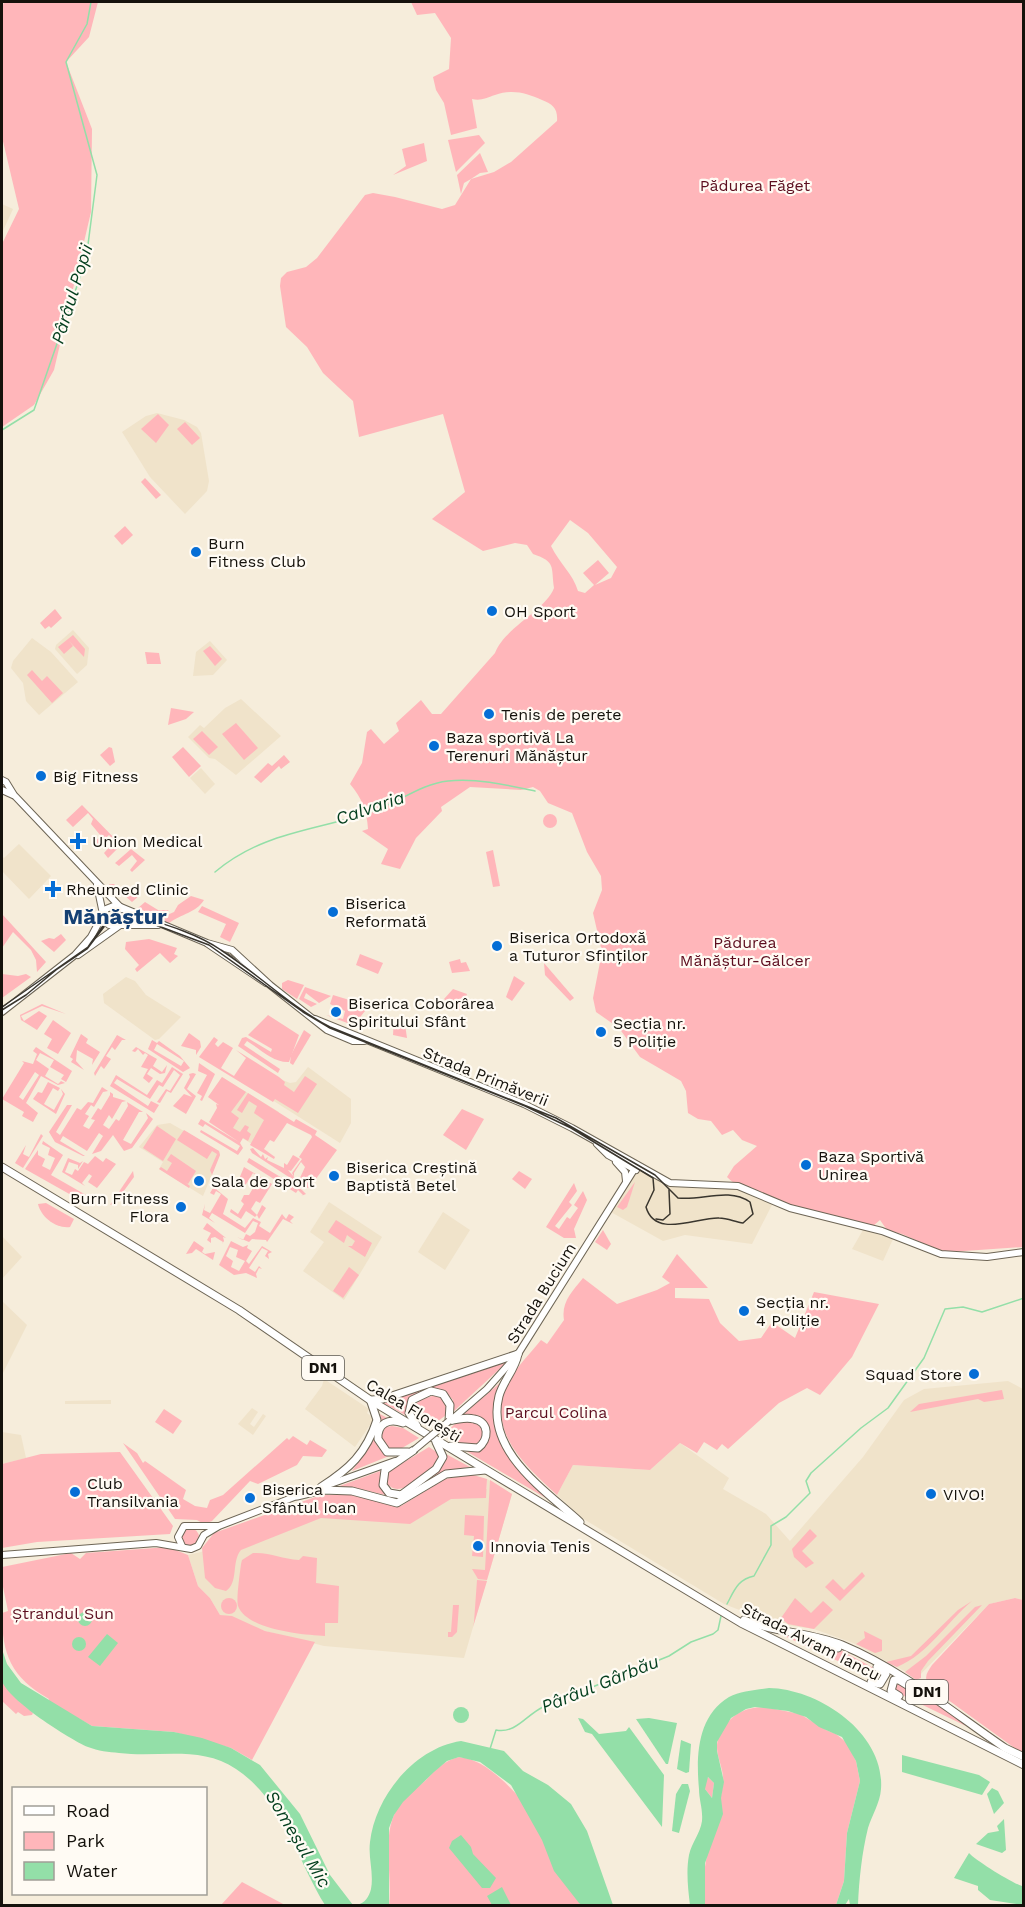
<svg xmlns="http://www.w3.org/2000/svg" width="1025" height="1907" viewBox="0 0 1025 1907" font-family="'Work Sans',sans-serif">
	<rect width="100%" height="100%" fill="#f6eddb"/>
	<g fill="#f0e3ca">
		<polygon points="2,204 13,209 2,233"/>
		<polygon points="157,413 184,420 197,427 201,433 209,481 207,491 185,514 150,477 122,432 146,416"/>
		<polygon points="73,630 89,648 87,665 77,674 55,649 56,645"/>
		<polygon points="32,638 51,652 78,682 39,715 26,701 23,683 11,668 13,661"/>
		<polygon points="210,641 227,660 213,675 193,676 196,652"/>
		<polygon points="241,699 281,736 236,775 215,759 209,758 188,737 200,725 204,728 225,708"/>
		<polygon points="201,768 215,784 205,794 190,778"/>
		<polygon points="19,844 51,876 29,899 2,871 2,856 4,858"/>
		<polygon points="126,977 135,981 146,995 181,1017 159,1039 155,1040 104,1003 103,994"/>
		<polygon points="308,1067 351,1099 351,1123 340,1143 269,1098 280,1079 290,1083 296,1082"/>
		<polygon points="222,1077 279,1112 257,1147 213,1120 222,1105 209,1096"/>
		<polygon points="170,1123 219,1151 220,1155 203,1196 159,1169 163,1162 139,1147 157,1125"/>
		<polygon points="640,1171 645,1171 667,1182 735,1186 774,1201 752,1244 685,1235 663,1241 609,1211 630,1180"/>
		<polygon points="329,1202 382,1237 344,1300 303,1271 324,1242 310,1232"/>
		<polygon points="443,1212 470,1230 445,1270 418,1252"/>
		<polygon points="863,1230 893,1239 883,1261 852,1249"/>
		<polygon points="2,1236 22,1257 2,1279"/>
		<polygon points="2,1301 27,1325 2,1375"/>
		<polygon points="324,1379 369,1409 367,1413 374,1419 355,1447 305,1409 322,1386"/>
		<polygon points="1008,1381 1023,1389 1023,1600 1015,1598 989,1604 917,1678 853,1643 814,1629 773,1623 724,1604 582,1518 557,1495 573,1465 650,1470 680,1443 729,1478 723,1489 766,1514 790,1541 863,1457 904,1400 924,1389"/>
		<polygon points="111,1400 111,1404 65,1404 65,1401"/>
		<polygon points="252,1408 258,1412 250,1424 254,1427 263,1414 266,1416 253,1435 238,1424"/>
		<polygon points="2,1432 21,1435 26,1458 2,1464"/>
		<polygon points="487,1479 512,1494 464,1658 324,1646 265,1631 220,1615 210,1598 198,1586 188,1555 201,1552 294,1514 402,1516 441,1491 487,1489"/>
	</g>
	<g fill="#ffb6ba" fill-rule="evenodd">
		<polygon points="4,2 98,2 89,37 66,62 92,129 91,212 54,370 34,405 2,427 2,244 19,209 2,137 2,8"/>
		<path d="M 411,2 L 1023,2 L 1023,1247 L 950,1252 L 938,1250 L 902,1234 L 887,1230 L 880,1220 L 873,1226 C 836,1217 752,1203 727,1177 L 734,1166 L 757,1146 L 742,1140 L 733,1130 L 722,1135 L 711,1121 L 698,1119 L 688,1113 L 686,1091 L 681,1081 L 640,1057 L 619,1028 L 596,1012 L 593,998 L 602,952 L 593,913 L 602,890 L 601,876 L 587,852 L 572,813 L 548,803 L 540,791 L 533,787 L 521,790 L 470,787 L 441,807 L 442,811 L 416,838 L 400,869 L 381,864 L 388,849 L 362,831 L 368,829 C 367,811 362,798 350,784 L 362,763 L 367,732 L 371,729 L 384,744 L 399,731 L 396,723 L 421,700 L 432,714 L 441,714 L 495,653 C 505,627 545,611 554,588 C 551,566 556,562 533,554 L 527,545 L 515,543 L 483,551 L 432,519 L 465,492 L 443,414 L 359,437 L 353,401 L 323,373 L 307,347 L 286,327 L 280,286 L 281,278 L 287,272 L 306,267 L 317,258 L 365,195 L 373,193 L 395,197 L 442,209 L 455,205 L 471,179 L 464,183 L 461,194 L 457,175 L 480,153 L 488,172 L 480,173 L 471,179 L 494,172 L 511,162 L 557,121 C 558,109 553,104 542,100 C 526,93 513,89 495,95 C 486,98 481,101 472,99 L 477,128 L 451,135 L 444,103 L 436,90 L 433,77 L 449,69 L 451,38 L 435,13 L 417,15 ZM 570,520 L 588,533 L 617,567 L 611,578 L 595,585 L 609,573 L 598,560 L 583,573 L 594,585 L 585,593 L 578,591 C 573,574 560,564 551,546 Z"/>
		<polygon points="479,135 485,143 456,172 448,140"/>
		<polygon points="424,143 427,161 393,175 406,166 402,149"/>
		<polygon points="158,414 169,425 156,443 141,429"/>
		<polygon points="185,422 200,438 192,445 177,429"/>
		<polygon points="145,478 161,495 156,499 141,482"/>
		<polygon points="125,526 133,535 122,545 114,536"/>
		<polygon points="55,609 62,618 51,628 49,626 45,629 40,623"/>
		<polygon points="73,635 85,649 84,657 69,641 73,646 64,654 58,647"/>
		<polygon points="210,646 222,659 215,666 203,651"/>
		<polygon points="145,652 159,653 161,664 147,664"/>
		<polygon points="32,670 42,681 47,676 63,693 52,703 27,675"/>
		<polygon points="171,708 194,712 186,719 168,725"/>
		<polygon points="236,723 258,748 244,760 222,734"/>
		<polygon points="202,731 218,747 209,755 193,739"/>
		<polygon points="109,747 112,748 115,762 110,766 100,755"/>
		<polygon points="183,747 201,766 189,777 172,757"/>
		<polygon points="284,755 290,762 281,769 279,766 261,783 254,777 268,763 272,766"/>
		<polygon points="82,805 118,842 118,848 108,858 104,853 115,841 109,835 95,848 92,844 101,836 91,824 93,819 88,813 73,827 66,820"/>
		<circle cx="550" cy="821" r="7"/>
		<polygon points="131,849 145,860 132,872 130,870 137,861 132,855 119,866 115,863"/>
		<polygon points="493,850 500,886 493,887 486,852"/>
		<polygon points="109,884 114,884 124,895 139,896 132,902 125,896 119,896"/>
		<path d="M 191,896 L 204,900 C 196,913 181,914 169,923 L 158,919 L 174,912 L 178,905 Z"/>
		<polygon points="145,902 158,910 169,910 157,917 138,908"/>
		<polygon points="202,906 239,923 230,942 220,937 226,924 198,912"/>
		<polygon points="2,914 46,962 37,972 36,960 31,950 13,932 2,948"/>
		<polygon points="61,934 66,940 54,952 41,941 49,938 54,939"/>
		<polygon points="149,939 177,948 174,954 178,956 170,963 160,953 137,972 135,969 139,965 125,949 126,942"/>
		<polygon points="360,954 383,963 378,974 356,965"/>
		<polygon points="460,959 461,963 466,962 470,971 452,973 449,962"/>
		<polygon points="544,963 574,998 570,1001 545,975"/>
		<polygon points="2,974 18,976 26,974 31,977 2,998"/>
		<polygon points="514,976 525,983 512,1001 506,997"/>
		<polygon points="288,980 304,985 297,999 282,989 282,983"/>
		<polygon points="305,987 331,996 319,1003 306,993 304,998 317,1004 311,1007 299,999"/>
		<polygon points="453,989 467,994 460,1010 444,999"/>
		<polygon points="333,995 369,1006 361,1016 358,1027 326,1015 343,1019 345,1011 330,1004"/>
		<polygon points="42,1004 66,1014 42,1006 21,1016 24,1021 39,1011 47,1016 37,1030 21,1020 20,1015"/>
		<path d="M 268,1015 L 299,1035 L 289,1062 C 274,1063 260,1049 247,1041 L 244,1045 L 280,1069 L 278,1073 L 238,1046 L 242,1038 L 246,1037 L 271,1052 L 272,1049 L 248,1035 Z"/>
		<polygon points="394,1018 404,1018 407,1038 393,1035"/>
		<polygon points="53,1020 71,1033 58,1054 47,1048 52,1039 44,1034"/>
		<polygon points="304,1030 311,1035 293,1065 290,1063 291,1055"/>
		<polygon points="189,1033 200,1041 201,1047 196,1055 196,1050 181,1046"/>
		<polygon points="81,1034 88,1039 86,1043 100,1052 92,1065 93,1059 77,1050 76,1061 84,1070 71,1062 73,1059 70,1057"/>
		<polygon points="117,1035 126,1040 122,1040 115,1050 112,1047 106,1056 111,1059 104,1069 101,1066 95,1076 94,1073"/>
		<polygon points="214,1037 218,1040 215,1044 218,1047 223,1042 233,1048 221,1068 234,1076 246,1058 236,1050 279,1077 285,1082 284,1085 294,1092 305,1076 317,1084 298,1113 275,1099 273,1102 199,1057"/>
		<path d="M 152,1040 L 157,1043 L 159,1041 L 180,1056 L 190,1068 L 183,1072 L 148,1049 ZM 157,1044 L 184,1061 L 181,1066 L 154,1050 Z"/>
		<path d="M 36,1047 L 72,1071 L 66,1082 L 61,1079 L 64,1075 L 50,1067 L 54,1060 L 40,1053 L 36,1060 L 49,1069 L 45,1076 L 58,1084 L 61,1081 L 65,1083 L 58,1085 L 41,1076 L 26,1103 L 38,1113 L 33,1122 L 22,1116 L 24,1112 L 2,1099 L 24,1063 L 22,1061 L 33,1064 L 37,1054 L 33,1051 ZM 35,1072 L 39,1075 L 23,1100 L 19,1097 Z"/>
		<polygon points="136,1047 157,1059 153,1066 162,1072 167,1065 165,1073 160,1074 151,1068 147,1074 153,1078 149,1083 143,1078 148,1069 141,1067 148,1055 145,1053 143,1055 138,1049 135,1052 132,1051"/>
		<polygon points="199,1063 215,1074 202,1101 200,1100 202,1096 197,1093 207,1075 198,1071"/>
		<polygon points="172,1067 183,1074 171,1093 167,1091 160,1103 157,1102 166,1089 170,1091 180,1075 174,1070 163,1087 159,1085 150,1099 117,1079 114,1083 148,1106 151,1101 159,1105 154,1113 110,1086 116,1075 147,1095 157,1080 162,1083"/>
		<polygon points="193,1073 196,1074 187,1089 196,1096 186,1114 173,1106 184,1094 192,1097 184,1088 190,1077 189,1074"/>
		<polygon points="222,1077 246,1092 231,1112 239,1118 233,1128 240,1132 245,1125 249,1127 247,1131 251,1134 248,1141 243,1138 240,1143 243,1148 238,1155 200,1132 201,1130 237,1151 240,1146 205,1124 203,1127 198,1124 201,1119 239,1142 209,1122 217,1108 216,1104 219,1105 208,1097"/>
		<polygon points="48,1082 60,1088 58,1091 53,1088 44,1104 54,1110 63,1094 61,1089 65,1094 56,1114 33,1099 38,1092 42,1093"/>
		<polygon points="102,1087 108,1091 103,1092 94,1107 91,1105 85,1114 89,1116 83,1126 89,1129 95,1120 91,1119 98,1108 101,1110 110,1095 110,1092 113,1094 113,1097 126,1101 122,1102 112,1119 109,1115 103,1125 109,1129 116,1119 119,1121 128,1106 127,1102 143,1112 139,1112 123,1140 131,1144 148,1118 146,1113 153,1119 132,1148 124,1151 113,1135 101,1151 92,1154 103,1136 99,1133 87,1151 63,1136 60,1141 85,1156 83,1156 55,1142 49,1132 67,1105 72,1105 56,1132 60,1135 77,1108 81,1110 88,1102 93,1103"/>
		<polygon points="248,1093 294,1122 296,1119 317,1131 315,1135 337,1150 310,1187 307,1188 299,1180 305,1167 301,1162 294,1173 294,1177 292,1173 302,1159 299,1157 312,1137 311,1135 287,1123 274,1142 270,1140 264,1149 275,1157 274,1159 250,1145 264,1120 254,1113 257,1106 249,1101 242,1113 237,1110"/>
		<polygon points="462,1109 484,1119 466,1150 443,1135"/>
		<polygon points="157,1126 176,1139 163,1161 143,1148"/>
		<polygon points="184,1130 219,1151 220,1155 212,1175 210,1170 217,1154 212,1151 207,1159 177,1140"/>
		<polygon points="41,1134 43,1136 23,1168 15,1163 26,1145 23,1154 29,1157"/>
		<polygon points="43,1141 63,1155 51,1175 86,1195 80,1200 25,1169 38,1150 38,1155 45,1159 42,1166 50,1170 55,1158 48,1155 50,1148 42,1144"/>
		<polygon points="253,1148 261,1157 263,1154 265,1159 268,1157 267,1160 284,1168 284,1163 287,1165 293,1155 300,1159 291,1171 288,1170 301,1185 252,1153 250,1149"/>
		<polygon points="171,1154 196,1171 188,1184 185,1182 190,1186 189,1188 159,1169 161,1167 167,1171 172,1163 167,1160"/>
		<polygon points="95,1156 103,1162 106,1158 116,1164 97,1188 88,1182 92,1176 89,1174 82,1183 85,1186 62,1172 68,1158 80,1163 83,1161 78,1169 78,1165 69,1162 65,1172 72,1175 75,1169 78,1171 84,1162 88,1164"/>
		<polygon points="249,1158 302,1190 306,1194 301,1196 303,1195 298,1190 296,1193 247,1162"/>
		<polygon points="244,1167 272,1184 260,1203 256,1201 251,1209 257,1215 262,1205 266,1208 259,1219 257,1215 255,1217 246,1211 241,1219 230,1212 231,1209 238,1214 244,1204 241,1201 244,1195 249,1195 259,1178 253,1173 243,1189 237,1184"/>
		<polygon points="133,1171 134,1177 115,1203 110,1205"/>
		<polygon points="519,1171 532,1179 525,1189 512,1179"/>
		<polygon points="635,1182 627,1207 623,1210 617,1207"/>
		<polygon points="574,1183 577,1191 569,1202 572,1205 555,1226 559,1229 567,1217 570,1219 578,1208 574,1205 583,1191 587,1200 574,1229 576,1238 564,1238 546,1227"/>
		<polygon points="217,1187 217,1190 228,1199 223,1214 245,1228 253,1218 261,1222 259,1226 270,1233 282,1214 286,1219 289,1214 294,1217 290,1221 293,1224 283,1219 267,1242 266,1240 252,1239 249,1242 237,1237 243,1240 246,1234 250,1236 255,1232 258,1223 253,1221 245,1233 212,1213 209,1218 215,1223 202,1215 205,1204 204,1210 210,1213 221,1194 216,1191 214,1195 210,1193 213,1188"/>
		<path d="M 46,1203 L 74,1219 L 70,1227 C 56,1229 41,1217 38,1204 Z"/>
		<polygon points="336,1220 372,1243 365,1257 348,1246 352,1246 355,1241 347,1235 344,1243 328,1232"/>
		<polygon points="207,1223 226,1238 223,1237 224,1241 222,1244 223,1242 215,1237 211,1238 211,1243 207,1240 211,1233 203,1229"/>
		<polygon points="603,1230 611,1244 607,1250 595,1242"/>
		<polygon points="194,1241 204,1248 202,1252 205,1254 215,1252 213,1260 196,1249 192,1253 186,1254"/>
		<path d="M 231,1241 L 243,1247 L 248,1245 L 247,1248 L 252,1251 L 246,1261 L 249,1264 L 262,1246 L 272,1252 L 268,1254 L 269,1259 L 265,1256 L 268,1251 L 262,1248 L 249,1268 L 255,1272 L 259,1266 L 262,1269 L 259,1268 L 256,1274 L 257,1278 L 246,1273 L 234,1275 L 219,1265 ZM 230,1247 L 238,1250 L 236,1257 L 245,1261 L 239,1271 L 231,1267 L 233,1261 L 226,1256 Z"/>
		<path d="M 677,1254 L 708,1288 L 675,1288 L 675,1298 L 709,1299 L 720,1323 L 739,1341 L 761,1338 L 772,1322 L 795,1338 L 814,1292 L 879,1304 L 852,1357 L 820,1395 L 807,1388 L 779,1403 L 728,1449 L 722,1444 L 717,1450 L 704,1442 L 697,1453 L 680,1443 L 650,1470 L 573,1465 L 557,1495 C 526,1466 486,1432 507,1385 C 514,1369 530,1354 541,1340 L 547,1344 L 564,1320 C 561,1302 572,1292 583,1278 L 617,1304 L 657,1290 L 670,1283 L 662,1277 Z"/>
		<polygon points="349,1267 359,1275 343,1298 333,1291"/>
		<path d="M 507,1362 L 453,1412 L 453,1400 L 445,1391 C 430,1390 419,1394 408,1403 L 407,1416 L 383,1403 Z"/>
		<path d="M 501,1382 C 479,1436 528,1471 561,1507 L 466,1451 L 480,1450 C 491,1441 493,1430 484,1419 L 464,1414 Z"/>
		<polygon points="1002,1390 1004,1399 984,1402 978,1399 910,1412 919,1404"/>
		<path d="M 432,1396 L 439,1396 L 447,1403 L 446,1415 L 429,1428 L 412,1414 C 415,1401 420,1400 432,1396 Z"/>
		<polygon points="164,1409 182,1421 173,1434 155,1422"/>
		<path d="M 380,1414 L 391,1420 L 386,1422 C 378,1438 369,1451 394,1454 L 352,1471 C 362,1457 383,1432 380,1414 Z"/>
		<path d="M 467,1420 L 475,1421 L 483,1429 L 482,1440 C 468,1452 456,1444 443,1435 L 456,1423 Z"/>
		<path d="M 392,1426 L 403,1428 L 419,1438 L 397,1451 C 385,1448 382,1446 381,1434 L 386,1427 Z"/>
		<polygon points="293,1436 307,1445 310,1440 327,1450 322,1457 303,1456 297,1465 258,1484 250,1481 212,1521 204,1524 197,1520 175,1519 123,1443 137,1453 143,1463 145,1461 186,1490 183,1499 195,1506 207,1508 210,1500 223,1495 287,1438 289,1440"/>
		<path d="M 429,1447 L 438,1453 L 439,1463 C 425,1473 399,1502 386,1482 L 388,1472 Z"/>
		<polygon points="120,1452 173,1526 170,1534 37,1542 2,1548 2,1464 41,1454"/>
		<path d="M 446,1454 L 470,1467 C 435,1471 426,1490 398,1498 L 356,1488 L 337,1487 L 383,1470 L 381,1483 L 394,1496 L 438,1471 Z"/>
		<path d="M 470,1474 L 487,1479 L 486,1498 L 451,1499 L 410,1524 L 321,1518 L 241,1550 C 231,1562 239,1582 226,1591 L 215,1588 L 205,1578 L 202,1548 L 214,1533 L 321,1495 L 353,1495 L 401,1506 L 445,1479 Z"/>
		<polygon points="490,1480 512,1494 487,1580 478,1579 472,1569 485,1570"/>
		<polygon points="465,1515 484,1516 483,1557 472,1556 474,1536 464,1535"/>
		<circle cx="190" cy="1537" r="9"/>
		<polygon points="810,1529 817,1536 802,1551 814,1563 806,1568 794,1557 792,1549"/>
		<path d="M 168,1547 L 188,1555 L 198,1586 L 210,1598 L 220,1615 L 232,1616 L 265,1631 L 315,1642 L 252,1760 L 231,1748 L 174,1732 L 92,1726 L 48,1701 L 49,1699 C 11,1677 2,1655 2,1613 L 8,1611 L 2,1582 L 2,1567 L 71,1553 L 80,1559 L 86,1553 Z"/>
		<path d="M 253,1553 C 270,1552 282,1559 299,1560 L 303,1556 L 317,1558 L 316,1583 L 339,1586 L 338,1623 L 325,1623 L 325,1636 C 303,1635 247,1630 238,1606 C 236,1600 240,1572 241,1564 L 242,1560 Z"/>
		<polygon points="862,1572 865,1576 840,1601 825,1587 833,1579 844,1590"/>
		<polygon points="477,1580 487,1581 473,1627 474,1622"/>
		<polygon points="795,1598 811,1613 823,1601 833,1610 814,1629 788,1624 781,1618"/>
		<path d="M 1015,1598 L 1023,1600 L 1023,1754 L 933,1689 C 923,1680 925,1675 932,1665 L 989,1604 Z"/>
		<circle cx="229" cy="1606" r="8"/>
		<path d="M 972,1601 C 947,1622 928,1654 897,1667 L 886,1662 L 911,1656 L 958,1610 Z"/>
		<polygon points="453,1605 459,1605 457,1632 452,1637 448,1637 448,1632 451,1632"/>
		<polygon points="982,1605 928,1661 921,1671 921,1678 916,1680 905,1672 926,1656 975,1607"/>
		<polygon points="864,1631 882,1640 882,1651 875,1653 856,1644 865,1638"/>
		<polygon points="778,1633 842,1651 883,1673 857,1670"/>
		<polygon points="2,1681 33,1713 32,1715 24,1716 18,1712 16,1714 2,1701"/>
		<polygon points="899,1682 955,1716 966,1726 896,1692 892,1686"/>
		<path d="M 765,1707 L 800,1714 L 826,1730 L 836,1734 L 847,1743 L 856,1761 L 860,1781 L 847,1833 L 844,1881 L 836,1905 L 705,1906 C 698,1864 718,1824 723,1783 C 725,1766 711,1752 720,1734 C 730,1715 744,1707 765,1707 Z"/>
		<path d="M 459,1757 C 509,1760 568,1866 596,1906 L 389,1906 C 393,1874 380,1833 399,1806 C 406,1796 417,1788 426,1780 C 435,1770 445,1760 459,1757 Z"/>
		<polygon points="708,1777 714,1783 712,1798 705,1789 705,1781"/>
		<polygon points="242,1882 285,1905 221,1905"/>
	</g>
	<g fill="#93dfa8" fill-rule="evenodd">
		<circle cx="85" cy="1619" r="7"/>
		<polygon points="107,1634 118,1643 100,1666 88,1657"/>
		<circle cx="79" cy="1644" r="7"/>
		<path d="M 2,1649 L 7,1664 L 21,1683 L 92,1726 L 174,1732 L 202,1738 L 231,1748 L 260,1765 L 300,1814 L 330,1875 L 353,1905 L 325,1905 C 297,1860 283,1800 236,1769 C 200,1745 159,1758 119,1753 C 109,1752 98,1751 88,1747 C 69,1739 8,1700 2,1681 C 0,1672 1,1658 2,1649 Z"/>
		<path d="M 769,1688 C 819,1689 885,1733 881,1789 C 880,1803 872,1815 868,1828 C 862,1852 859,1880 858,1905 L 850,1905 L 849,1899 L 845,1905 L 836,1905 L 844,1881 L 847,1833 L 860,1781 L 856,1761 L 842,1737 L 819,1727 L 806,1717 L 788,1711 L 755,1707 L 746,1709 L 731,1718 L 717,1742 L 717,1751 L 724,1782 L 721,1798 L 723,1814 L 705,1863 L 705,1905 L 690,1905 C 688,1889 686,1871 689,1855 C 692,1842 700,1834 702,1821 C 703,1809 699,1800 699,1789 C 696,1757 697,1716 729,1697 C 740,1691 756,1690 769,1688 ZM 708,1777 L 714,1783 L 712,1798 L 705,1789 Z"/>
		<circle cx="461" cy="1715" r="8"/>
		<polygon points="578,1718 583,1719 599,1734 626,1731 629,1727 664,1775 662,1827 592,1734 585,1732"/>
		<polygon points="649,1718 677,1723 668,1764 666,1764 636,1719"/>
		<polygon points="681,1740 691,1744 689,1772 686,1773 677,1769"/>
		<path d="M 461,1741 L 504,1751 L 523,1771 L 548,1785 L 571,1804 L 587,1831 L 613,1905 L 582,1905 L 579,1903 L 554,1871 L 542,1840 L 511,1785 L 480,1762 L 459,1757 L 447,1761 L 434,1772 L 403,1802 L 394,1815 L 389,1828 L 389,1905 L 357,1905 C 365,1903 369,1897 371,1889 C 374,1873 368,1858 370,1842 C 375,1797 414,1748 461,1741 Z"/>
		<polygon points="902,1755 979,1775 990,1782 982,1795 902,1772"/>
		<polygon points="682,1784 688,1784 690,1791 679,1833 672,1831 676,1794"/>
		<polygon points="992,1788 998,1791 1004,1803 994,1814 987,1794"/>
		<polygon points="1004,1819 1006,1850 1002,1853 976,1844 988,1833 999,1831 997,1826"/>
		<polygon points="461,1835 471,1847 473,1854 496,1878 490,1888 482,1888 449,1848 452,1841"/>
		<path d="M 969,1853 C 975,1860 1012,1883 1022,1886 L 1023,1905 L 990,1900 L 978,1890 L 978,1886 L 954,1878 Z"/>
		<polygon points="502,1887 511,1905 492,1905 487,1896"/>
	</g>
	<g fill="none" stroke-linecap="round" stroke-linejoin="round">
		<g stroke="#93dfa8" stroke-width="1.5">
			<polyline points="2,430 34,410 86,260 97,175 66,62 87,24 91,2"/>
			<path d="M 215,872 C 265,830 319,831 376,810 C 401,801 421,784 448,781 C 477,778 507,785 535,791"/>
			<path d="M 727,1604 C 734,1591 738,1579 754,1576 L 771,1545 L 771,1526 L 786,1517 L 810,1493 L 806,1481 L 811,1473 L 861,1428 L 888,1408 L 924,1358 L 945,1309 L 963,1307 L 982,1312 L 1024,1298"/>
			<path d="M 490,1749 L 496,1730 C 516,1734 526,1715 543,1707 L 669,1656 L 691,1642 L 713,1634 L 718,1630 L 721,1616"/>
		</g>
		<g stroke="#6d6555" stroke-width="8">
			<g id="secondary">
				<polyline points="2,780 6,782 14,795 124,911 123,923 78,955"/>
				<polyline points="2,790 13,795"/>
				<polyline points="97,885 104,919 109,925 158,925"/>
				<polyline points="208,944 266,983"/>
				<polyline points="2,1012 75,955 91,937 106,909 116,905 207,943 232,950 270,985 327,1030 353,1041 364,1041"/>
				<polyline points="315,1019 524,1104 572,1128 670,1183 738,1186 790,1208 882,1231 941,1254 987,1257 1024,1252"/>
				<polyline points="597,1144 608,1155 636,1170"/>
				<polyline points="616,1162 625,1172 626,1181"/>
				<polyline points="450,1421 487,1389 518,1354 637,1165"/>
				<polyline points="325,1486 395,1461"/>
				<polyline points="182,1546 178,1537 184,1526 218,1526"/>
				<polyline points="2,1555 156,1543 191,1549 198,1546 204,1535 219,1526 302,1494"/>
			</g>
		</g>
		<g stroke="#6d6555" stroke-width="9">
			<g id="primary">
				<polyline points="2,1167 239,1310 370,1400 741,1623 1024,1765"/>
				<path d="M 518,1354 C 515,1370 503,1381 499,1396 C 485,1451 545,1490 580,1522"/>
				<polyline points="372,1400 383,1399 518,1354"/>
				<path d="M 403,1423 C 389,1418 377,1423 378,1439 L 387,1452 L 408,1452"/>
				<path d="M 417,1426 L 409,1413 L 412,1400 L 431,1391 L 443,1394 L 450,1405 L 449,1421 C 457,1419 466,1417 474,1419 C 490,1422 489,1440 478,1448 L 451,1446"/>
				<polyline points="414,1450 385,1470 383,1485 389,1493 401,1495 436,1469 443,1457 436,1442"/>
				<path d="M 321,1487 C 349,1469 366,1454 377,1420 L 371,1402"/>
				<polyline points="297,1496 322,1490 352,1491 397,1503 446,1474 485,1470"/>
				<path d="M 744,1620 C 775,1633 810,1632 842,1645 C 902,1670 952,1712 1005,1748 L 1024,1757"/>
				<polyline points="806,1637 838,1648"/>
				<polyline points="871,1682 880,1684 886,1674 877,1667"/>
				<polyline points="899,1696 891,1691 894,1680 899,1680 928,1698"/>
			</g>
		</g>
		<use href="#secondary" stroke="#fff" stroke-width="6"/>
		<use href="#primary" stroke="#fff" stroke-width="7"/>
		<g stroke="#3a362e" stroke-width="1.5">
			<path d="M 2,1007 L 88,947 L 110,916 L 122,913 L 131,914 C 160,923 195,932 221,950 C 258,974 291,1007 330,1027 L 556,1118 L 655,1175 L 678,1198 C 702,1201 728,1187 750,1202 L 753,1214 L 743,1223 C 735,1222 728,1218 719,1218 C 697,1217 655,1239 646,1207 L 654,1190 L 653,1178 L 571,1128 L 525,1106 L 330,1028 L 303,1012 L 209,945 L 129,915 L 118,915 L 110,919 L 87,949 L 56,970 L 26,995 L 2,1010"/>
			<polyline points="656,1219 663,1220 670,1214 669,1190"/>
		</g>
		<g stroke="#6d6555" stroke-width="8" stroke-linecap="butt">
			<polyline id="secondary-bridge" points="414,1450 449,1421"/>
		</g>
		<use href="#secondary-bridge" stroke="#fff" stroke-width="6"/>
	</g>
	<g fill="#056ed6" stroke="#fffbf4" stroke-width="2">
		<circle cx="196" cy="552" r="6"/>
		<circle cx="492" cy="611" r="6"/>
		<circle cx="489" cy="714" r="6"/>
		<circle cx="434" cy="746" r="6"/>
		<circle cx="41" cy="776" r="6"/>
		<path d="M75 832h6v6h6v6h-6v6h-6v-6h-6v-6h6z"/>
		<path d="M50 880h6v6h6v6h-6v6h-6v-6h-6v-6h6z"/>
		<circle cx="333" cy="912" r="6"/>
		<circle cx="497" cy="946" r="6"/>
		<circle cx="336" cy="1012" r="6"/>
		<circle cx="601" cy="1032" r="6"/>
		<circle cx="806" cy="1165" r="6"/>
		<circle cx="334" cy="1176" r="6"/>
		<circle cx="199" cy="1181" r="6"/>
		<circle cx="181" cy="1207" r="6"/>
		<circle cx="744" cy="1311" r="6"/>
		<circle cx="974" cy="1374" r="6"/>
		<circle cx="75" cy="1492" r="6"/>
		<circle cx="931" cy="1494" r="6"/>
		<circle cx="250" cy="1498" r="6"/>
		<circle cx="478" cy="1546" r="6"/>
	</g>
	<g text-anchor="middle" stroke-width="4.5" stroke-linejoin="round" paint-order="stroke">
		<g fill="#fffbf4" stroke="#5b5852" stroke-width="1.5">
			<rect x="302" y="1356" width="42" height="24" rx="4.5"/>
			<rect x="906" y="1680" width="42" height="24" rx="4.5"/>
		</g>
		<g font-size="15" font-weight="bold" fill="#15120c">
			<text x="323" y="1373">DN1</text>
			<text x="927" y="1697">DN1</text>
		</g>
		<g font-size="16" fill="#5d0e1f" stroke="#fffbf4">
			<text x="755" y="191">Pădurea Făget</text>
			<text x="745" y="948">Pădurea<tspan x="745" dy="18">Mănăștur-Gălcer</tspan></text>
			<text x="556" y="1418">Parcul Colina</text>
			<text x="63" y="1619">Ștrandul Sun</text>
		</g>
		<g font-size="16" fill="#15120c" stroke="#fffbf4" text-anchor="start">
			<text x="208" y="549">Burn<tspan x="208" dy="18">Fitness Club</tspan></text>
			<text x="504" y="617">OH Sport</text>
			<text x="501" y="720">Tenis de perete</text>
			<text x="446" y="743">Baza sportivă La<tspan x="446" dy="18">Terenuri Mănăștur</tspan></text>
			<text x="53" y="782">Big Fitness</text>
			<text x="92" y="847">Union Medical</text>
			<text x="66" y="895">Rheumed Clinic</text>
			<text x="345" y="909">Biserica<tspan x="345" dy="18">Reformată</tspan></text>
			<text x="509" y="943">Biserica Ortodoxă<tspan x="509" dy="18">a Tuturor Sfinților</tspan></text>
			<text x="348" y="1009">Biserica Coborârea<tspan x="348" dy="18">Spiritului Sfânt</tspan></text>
			<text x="613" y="1029">Secția nr.<tspan x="613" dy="18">5 Poliție</tspan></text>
			<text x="818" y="1162">Baza Sportivă<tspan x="818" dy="18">Unirea</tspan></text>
			<text x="346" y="1173">Biserica Creștină<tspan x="346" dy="18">Baptistă Betel</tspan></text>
			<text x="211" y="1187">Sala de sport</text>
			<text x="169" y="1204" text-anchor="end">Burn Fitness<tspan x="169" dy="18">Flora</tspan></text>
			<text x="756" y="1308">Secția nr.<tspan x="756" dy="18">4 Poliție</tspan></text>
			<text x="962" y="1380" text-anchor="end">Squad Store</text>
			<text x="87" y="1489">Club<tspan x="87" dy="18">Transilvania</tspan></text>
			<text x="262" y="1495">Biserica<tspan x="262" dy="18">Sfântul Ioan</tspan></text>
			<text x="943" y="1500">VIVO!</text>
			<text x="490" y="1552">Innovia Tenis</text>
		</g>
		<g font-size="16" fill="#15120c" stroke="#fffbf4">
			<text transform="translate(486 1076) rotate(22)" y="6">Strada Primăverii</text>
			<text transform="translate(541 1293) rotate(-58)" y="6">Strada Bucium</text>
			<text transform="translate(414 1410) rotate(31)" y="6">Calea Florești</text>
			<text transform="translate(811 1641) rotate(27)" y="6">Strada Avram Iancu</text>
		</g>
		<g font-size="18" font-style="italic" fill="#023e1d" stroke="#fffbf4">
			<text transform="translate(72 294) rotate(-73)" y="6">Pârâul Popii</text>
			<text transform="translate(370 808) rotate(-19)" y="6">Calvaria</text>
			<text transform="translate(600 1684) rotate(-22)" y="6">Pârâul Gârbău</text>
			<text transform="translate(298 1839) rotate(59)" y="6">Someșul Mic</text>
		</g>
		<g font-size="22" font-weight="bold" fill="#154073" stroke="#fffbf4">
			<text x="115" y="924">Mănăștur</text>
		</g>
	</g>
	<rect width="1025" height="1907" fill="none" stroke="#15120c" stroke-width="6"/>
	<rect x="12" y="1787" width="195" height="108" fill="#fffbf4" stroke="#a19e97" stroke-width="1.5"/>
	<rect x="24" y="1806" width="30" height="9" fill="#ffffff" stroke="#a19e97" stroke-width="1.5"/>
	<text x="66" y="1817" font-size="18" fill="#15120c">Road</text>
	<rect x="24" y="1832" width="30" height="18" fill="#ffb6ba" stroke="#a19e97" stroke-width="1.5"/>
	<text x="66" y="1847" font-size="18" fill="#15120c">Park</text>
	<rect x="24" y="1862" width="30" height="18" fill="#93dfa8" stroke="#a19e97" stroke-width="1.5"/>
	<text x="66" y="1877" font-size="18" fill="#15120c">Water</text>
</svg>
